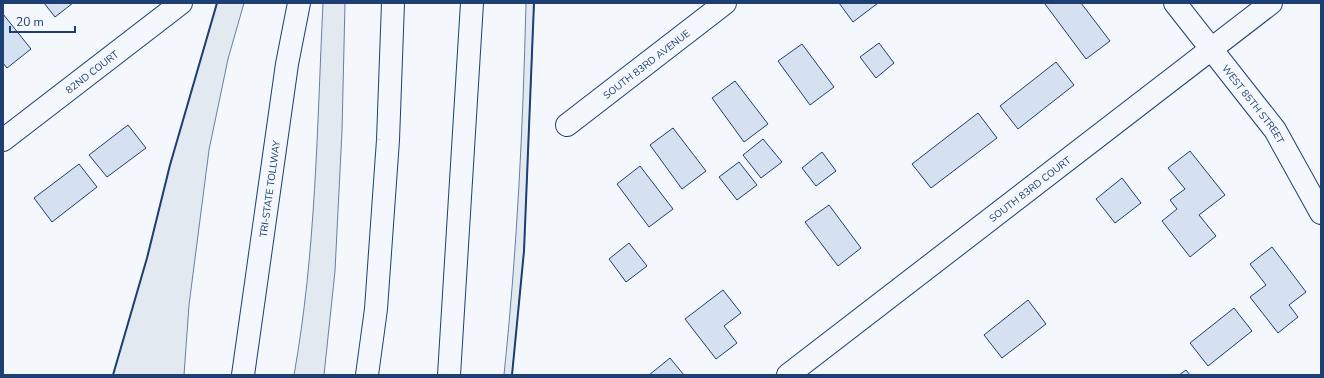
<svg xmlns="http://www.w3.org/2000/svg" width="1324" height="378" viewBox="0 0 1324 378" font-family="'Nunito Sans',sans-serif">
	<rect width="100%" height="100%" fill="#f4f7fb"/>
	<g fill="#e3e9f0" stroke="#687fa3">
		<polygon points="217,3 244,3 228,59 209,150 189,305 184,375 113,375 147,258 170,165"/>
		<path d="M 323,3 L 345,3 L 342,131 L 335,271 L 324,375 L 294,375 C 316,252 317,127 323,3 Z"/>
		<path d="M 526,3 L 534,3 L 524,251 L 512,375 L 504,375 C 517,251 523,127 526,3 Z"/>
	</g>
	<g fill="#d5e0f0" stroke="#1d3f73">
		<polygon points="44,3 73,3 55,17"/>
		<polygon points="839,3 878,3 853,22"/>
		<polygon points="1046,3 1081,3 1110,41 1086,59 1045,4"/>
		<polygon points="3,14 31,49 7,68 3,63"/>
		<polygon points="879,43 894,63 876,78 860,57"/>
		<polygon points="802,44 834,87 810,105 778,61"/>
		<polygon points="1056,62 1074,85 1018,129 1000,106"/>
		<polygon points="735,81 768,124 744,142 712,98"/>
		<polygon points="978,113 997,138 931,188 912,164"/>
		<polygon points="128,125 146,148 107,177 89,155"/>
		<polygon points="673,128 706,171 682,189 650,145"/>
		<polygon points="763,139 782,162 761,178 743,155"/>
		<polygon points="1190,151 1225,195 1199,215 1216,236 1190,257 1162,221 1177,209 1170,200 1185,189 1168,168"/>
		<polygon points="822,152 836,171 816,186 802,168"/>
		<polygon points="739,162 757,185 737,200 719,177"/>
		<polygon points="79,164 97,187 52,222 34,198"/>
		<polygon points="640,166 673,209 649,227 617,184"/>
		<polygon points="1122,178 1141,203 1115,223 1096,199"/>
		<polygon points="829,205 861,248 838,266 805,222"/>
		<polygon points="629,243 647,266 626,282 609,259"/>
		<polygon points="1272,247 1306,292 1289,305 1298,317 1278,333 1250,297 1266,285 1250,264"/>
		<polygon points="723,290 741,313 724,326 737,343 716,359 685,319"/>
		<polygon points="1028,300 1046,324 1002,358 984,335"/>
		<polygon points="1234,308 1252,331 1208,366 1190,343"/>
		<polygon points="670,358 684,375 649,375"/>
		<polygon points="1186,370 1190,375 1179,375"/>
	</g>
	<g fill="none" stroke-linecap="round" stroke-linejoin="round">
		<g stroke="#1d3f73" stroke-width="24">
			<g id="minor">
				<path id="s1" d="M 1175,3 L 1275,130 L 1321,213"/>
				<path id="s2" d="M 567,125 L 725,3"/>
				<path id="s3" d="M 3,140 L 181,3"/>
				<path id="s4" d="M 243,375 L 287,64 L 299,3"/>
				<path id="s5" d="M 788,375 L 1271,3"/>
			</g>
		</g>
		<g stroke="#1d3f73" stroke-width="24">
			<g id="highway">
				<polyline points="367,375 376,309 388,140 393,3"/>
				<polyline points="449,375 472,3"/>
			</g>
		</g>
		<use href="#minor" stroke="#f4f7fb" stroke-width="22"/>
		<use href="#highway" stroke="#f4f7fb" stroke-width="22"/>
		<g stroke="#1d3f73" stroke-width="2">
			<polyline points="113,375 147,258 170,165 217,3"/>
			<polyline points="512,375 524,251 534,3"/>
		</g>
	</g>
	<g text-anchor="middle" stroke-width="3" stroke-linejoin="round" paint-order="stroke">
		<g font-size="10" fill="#1d3f73" stroke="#f4f7fb">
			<text dy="4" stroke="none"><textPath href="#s2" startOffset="100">SOUTH 83RD AVENUE</textPath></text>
			<text dy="4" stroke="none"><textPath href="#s3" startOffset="112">82ND COURT</textPath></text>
			<text dy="4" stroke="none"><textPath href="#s1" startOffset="128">WEST 85TH STREET</textPath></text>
			<text dy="4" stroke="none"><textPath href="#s4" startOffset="188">TRI-STATE TOLLWAY</textPath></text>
			<text dy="4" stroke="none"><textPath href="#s5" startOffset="305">SOUTH 83RD COURT</textPath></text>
		</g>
	</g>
	<rect width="1324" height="378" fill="none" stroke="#1d3f73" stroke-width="8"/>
	<path d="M10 26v6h65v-6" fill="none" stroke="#1d3f73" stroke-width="2"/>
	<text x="16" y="26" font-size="12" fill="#1d3f73" stroke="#f4f7fb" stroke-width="3" paint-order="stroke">20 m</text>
</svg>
